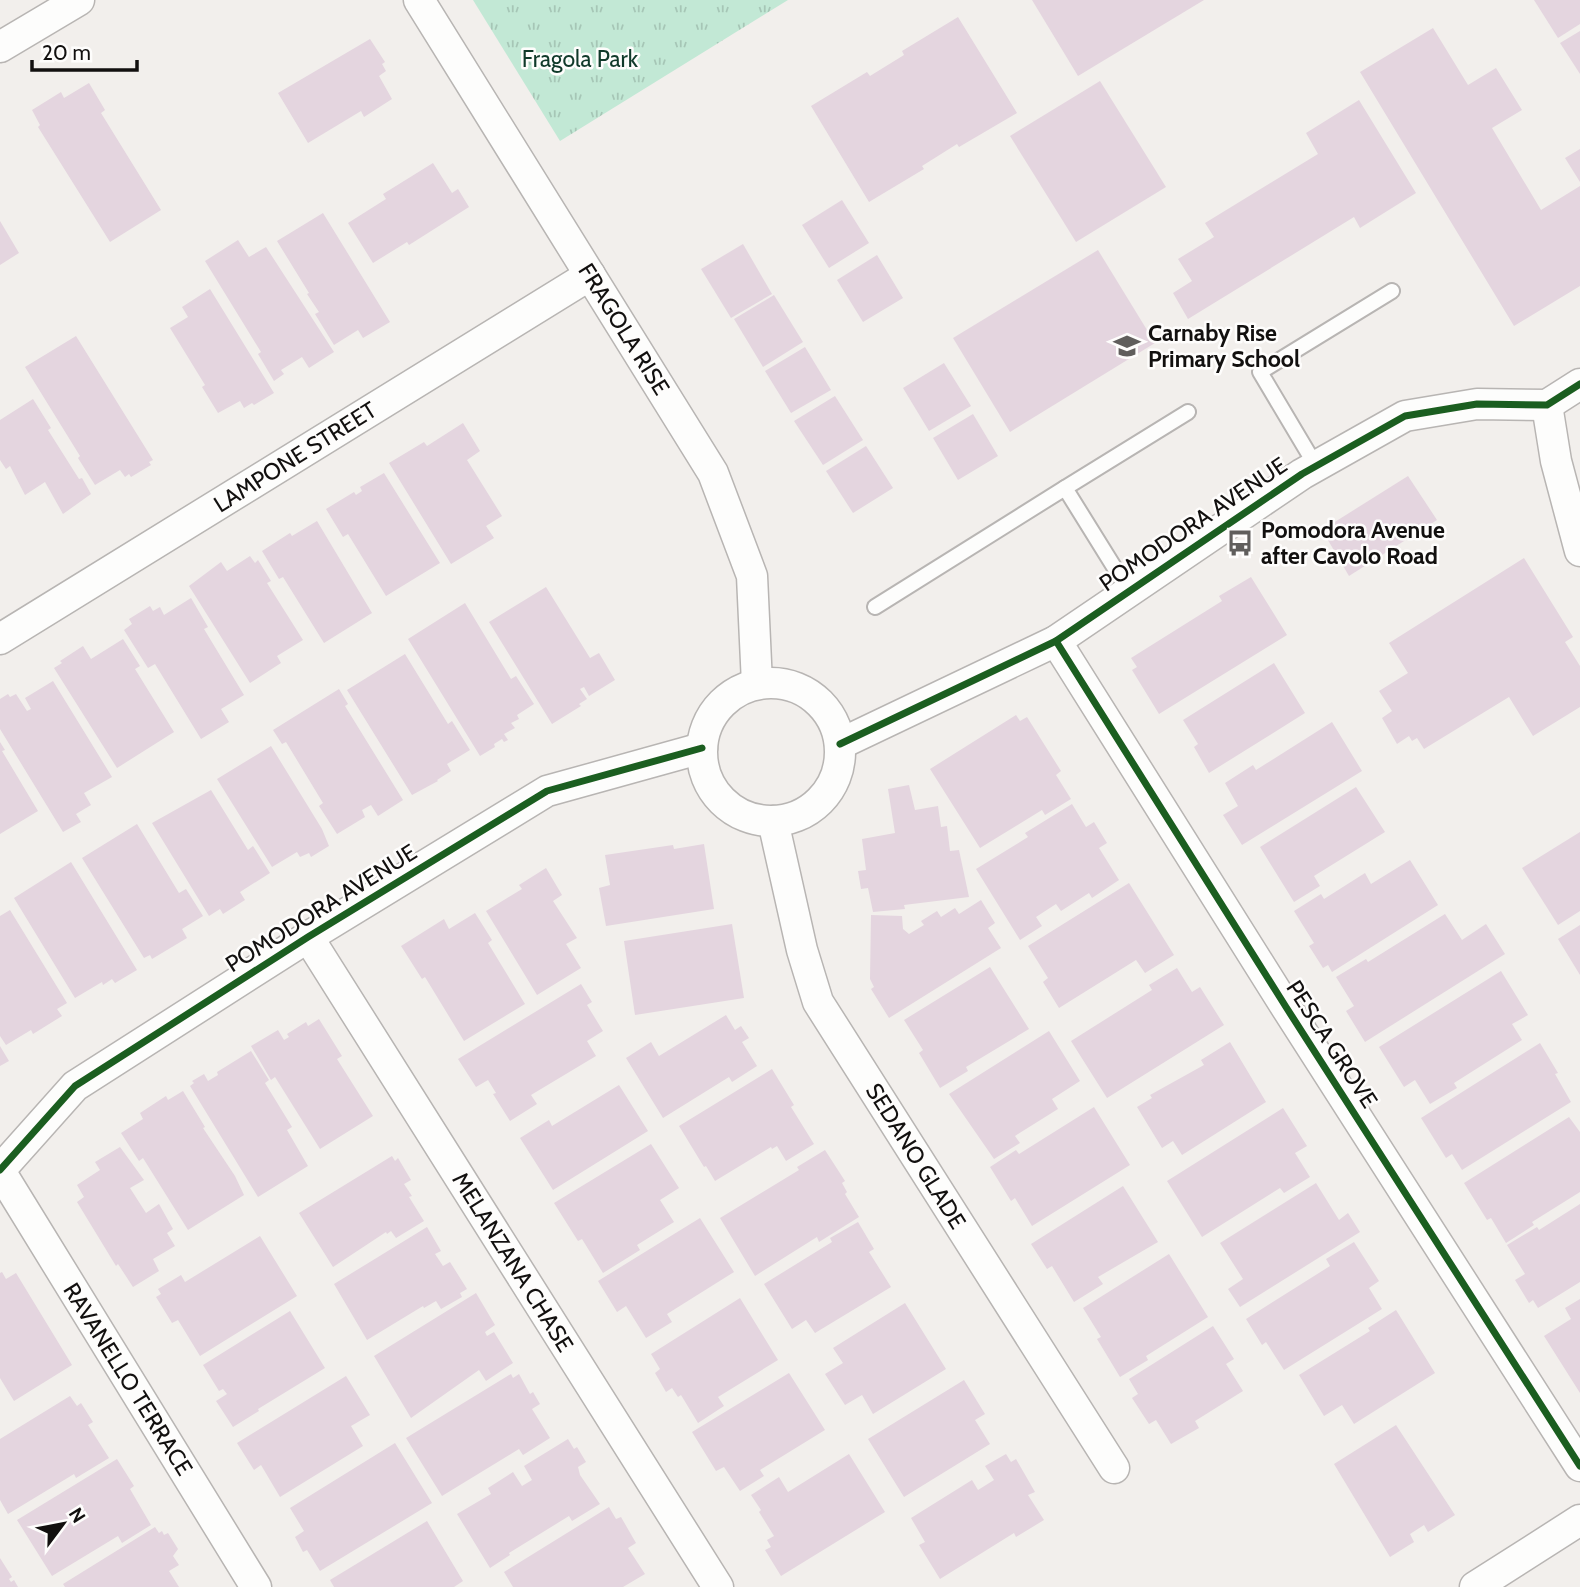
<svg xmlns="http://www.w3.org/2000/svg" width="1580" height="1587" viewBox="0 0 1580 1587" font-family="Cabin,sans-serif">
	<defs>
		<pattern id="grass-tufts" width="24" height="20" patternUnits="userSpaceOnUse" patternTransform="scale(1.75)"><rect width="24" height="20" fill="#c2e8d5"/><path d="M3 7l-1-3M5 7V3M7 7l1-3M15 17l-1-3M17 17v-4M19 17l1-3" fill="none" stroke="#a6c6b6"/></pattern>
	</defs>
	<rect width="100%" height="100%" fill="#f2efec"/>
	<polygon fill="url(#grass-tufts)" points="473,0 788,0 560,141"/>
	<g fill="#e4d5df">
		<polygon points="1032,0 1204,0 1078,76"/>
		<polygon points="1534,0 1580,0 1580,24 1558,38"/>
		<polygon points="958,17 1017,113 959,147 957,144 922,166 924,169 869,202 811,106 867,72 870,76 904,55 902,51"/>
		<polygon points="1433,28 1468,85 1496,68 1522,110 1492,128 1541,210 1580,186 1580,286 1514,326 1360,72"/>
		<polygon points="1580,31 1580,74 1560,43"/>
		<polygon points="370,39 385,62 382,64 386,71 379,76 392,99 364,117 361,111 308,143 278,93"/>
		<polygon points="1100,81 1166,187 1076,242 1010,136"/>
		<polygon points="89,83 105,110 101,113 161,210 110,242 38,127 40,125 32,110 61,92 64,98"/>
		<polygon points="1359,100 1416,193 1360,228 1354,217 1188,319 1173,293 1192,281 1178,259 1214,237 1205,223 1318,154 1306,133"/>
		<polygon points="1580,149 1580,182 1565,158"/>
		<polygon points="433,163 452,193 458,189 469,207 409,245 407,242 373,263 348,223 386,199 383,194"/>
		<polygon points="842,200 869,243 829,268 802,225"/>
		<polygon points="323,213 390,322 363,338 358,330 334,345 315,314 319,312 307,294 309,293 277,241"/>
		<polygon points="0,221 19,253 0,265"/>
		<polygon points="238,240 249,257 266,247 334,352 309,368 302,357 281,370 284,374 274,381 258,354 261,352 205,261"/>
		<polygon points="743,244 772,294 731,318 701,269"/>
		<polygon points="1098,250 1155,343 1010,432 953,338"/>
		<polygon points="877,255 903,298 863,322 837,280"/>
		<polygon points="210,289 274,393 254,405 252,403 244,408 240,401 218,413 202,387 205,385 170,328 188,317 182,307"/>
		<polygon points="774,295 803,342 763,367 734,319"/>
		<polygon points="76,336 153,460 149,462 151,465 131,477 129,474 125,477 120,470 95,485 78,458 80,456 25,367"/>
		<polygon points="805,347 831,390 791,413 765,371"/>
		<polygon points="944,363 971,406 929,431 903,388"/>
		<polygon points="835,396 863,440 823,465 794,421"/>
		<polygon points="33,399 51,428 48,430 79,479 82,478 91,494 63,514 45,482 25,495 10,466 6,469 0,460 0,420"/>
		<polygon points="973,414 998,456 958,480 933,438"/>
		<polygon points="463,423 480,451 467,460 502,516 486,526 494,538 451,564 389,463 424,442 427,446"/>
		<polygon points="866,446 893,488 853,513 826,471"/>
		<polygon points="384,473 440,563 386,596 348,534 343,537 326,509 354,492 356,495 362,491 360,487"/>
		<polygon points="1408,476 1437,520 1349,576 1322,530"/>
		<polygon points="317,521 372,613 324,643 283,577 279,579 262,551 290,533 292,536"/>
		<polygon points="250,556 255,563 258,560 271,581 267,583 303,640 277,656 281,663 250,683 189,586 221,562 227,571"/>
		<polygon points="1524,558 1573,637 1565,642 1580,666 1580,707 1533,736 1509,697 1424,749 1417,738 1412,741 1409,736 1397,744 1382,718 1392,711 1379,691 1408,673 1389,643"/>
		<polygon points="1251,577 1287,635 1159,714 1132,670 1137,667 1131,658 1222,601 1219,596"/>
		<polygon points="546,587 590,658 599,653 615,680 589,696 584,687 580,689 587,699 579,704 581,706 552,724 489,622"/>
		<polygon points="191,598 208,627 204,629 244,695 221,709 229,722 201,739 155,664 148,668 124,630 132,624 129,619 150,606 153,611 160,607 164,615"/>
		<polygon points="465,603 511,679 516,676 534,704 517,715 519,719 511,723 515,728 504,734 508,740 504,742 502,739 494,744 495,747 480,756 408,639"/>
		<polygon points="123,639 140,666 135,669 174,732 117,768 54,668 62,663 60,661 83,646 91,659"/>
		<polygon points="405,654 448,724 452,721 470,750 447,764 451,771 437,780 438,781 412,795 347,690"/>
		<polygon points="1274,663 1305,713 1209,773 1194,747 1198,744 1183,720"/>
		<polygon points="53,681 112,777 84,793 91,805 76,814 81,822 63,832 0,729 0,699 8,694 10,697 16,694 27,711 31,709 25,698"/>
		<polygon points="339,689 348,704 345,706 403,800 378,816 371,805 362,810 365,817 337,834 319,806 323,803 286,742 282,744 273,730"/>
		<polygon points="1016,715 1020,721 1027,717 1061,771 1056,775 1071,799 1045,815 1042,810 980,848 930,769"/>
		<polygon points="1332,722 1362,771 1242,845 1223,815 1238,806 1225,783 1253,765 1256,770"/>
		<polygon points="0,742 5,750 2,751 38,811 0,834"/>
		<polygon points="271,746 322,829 329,846 311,857 309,853 300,857 297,852 272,867 217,779"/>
		<polygon points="909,785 915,810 938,806 941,827 947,826 950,851 959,850 969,897 904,905 905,909 873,912 868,888 861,889 858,871 866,870 862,839 895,833 888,789"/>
		<polygon points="1356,787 1385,832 1314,876 1320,886 1294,902 1260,847"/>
		<polygon points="211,790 248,850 253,846 270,873 240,892 245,900 223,914 220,909 209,916 152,823"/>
		<polygon points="1072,804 1086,827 1094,822 1107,843 1099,848 1119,880 1092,898 1089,893 1061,911 1056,904 1036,917 1042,926 1020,940 976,869 1028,837 1025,833"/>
		<polygon points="137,824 179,893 186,889 203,916 182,929 187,938 152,959 150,955 144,958 82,858"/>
		<polygon points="1580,832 1580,911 1558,925 1522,868"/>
		<polygon points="704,844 714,909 606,926 599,888 610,885 605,855 673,845 674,849"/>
		<polygon points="1410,860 1438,905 1332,972 1328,965 1323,968 1309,946 1314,943 1294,911 1321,894 1324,899 1365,873 1371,884"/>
		<polygon points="71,862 137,970 115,983 112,979 103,985 102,982 75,998 14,898"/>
		<polygon points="546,868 562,895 553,901 577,938 566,944 581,968 537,995 486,911 522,889 519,885"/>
		<polygon points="1129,883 1174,955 1145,973 1136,960 1059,1008 1043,982 1048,978 1028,946"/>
		<polygon points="981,900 995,923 988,928 1001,948 889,1018 871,989 874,987 870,979 871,915 902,916 903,929 909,934 924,925 921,921 937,911 941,917 955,908 959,914"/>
		<polygon points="10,910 67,1003 57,1009 62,1016 33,1034 31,1030 6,1045 0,1036 0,916"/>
		<polygon points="475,913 492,940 488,943 525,1004 464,1041 425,977 422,979 401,946 444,919 449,929"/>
		<polygon points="1445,914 1462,940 1486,924 1505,954 1365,1042 1346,1011 1354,1006 1336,977 1366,959 1368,962"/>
		<polygon points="732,924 744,998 635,1015 624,941"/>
		<polygon points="1580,925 1580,975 1558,939"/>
		<polygon points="990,967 1029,1029 966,1067 968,1071 940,1088 919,1053 923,1050 904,1020"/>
		<polygon points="1177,968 1192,992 1200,987 1224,1025 1107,1098 1071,1041 1152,990 1149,985"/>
		<polygon points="1501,971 1528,1015 1512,1024 1522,1040 1454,1083 1457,1088 1430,1104 1415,1080 1404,1087 1379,1047"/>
		<polygon points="581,984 592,1002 587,1005 603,1031 587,1041 596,1056 531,1095 537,1104 510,1121 493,1094 496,1093 488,1080 476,1087 458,1059"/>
		<polygon points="726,1015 735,1030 741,1026 749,1038 742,1042 757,1066 732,1082 729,1077 663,1118 626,1058 651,1042 659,1056"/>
		<polygon points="319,1019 342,1056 337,1059 373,1116 320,1149 275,1077 271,1080 251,1046 278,1030 284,1040 289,1037 287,1034 306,1022 308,1026"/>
		<polygon points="1049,1031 1080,1081 1052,1099 1058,1109 1015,1136 1020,1143 994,1159 949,1094"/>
		<polygon points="1230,1042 1266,1102 1182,1155 1173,1141 1162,1148 1137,1107 1152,1098 1150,1095 1204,1065 1201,1060"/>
		<polygon points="1540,1043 1558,1073 1555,1074 1571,1102 1462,1170 1452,1154 1446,1158 1421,1118"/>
		<polygon points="0,1046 9,1061 0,1066"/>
		<polygon points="251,1051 269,1080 265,1083 292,1127 287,1130 308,1166 258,1197 190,1086 194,1083 192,1081 204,1074 208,1081 218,1075 217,1072"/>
		<polygon points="772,1069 794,1105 791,1107 814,1144 786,1161 777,1146 772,1149 771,1147 715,1181 706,1166 704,1167 679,1126"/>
		<polygon points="619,1085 648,1131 553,1190 520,1138 549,1120 552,1126"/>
		<polygon points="183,1091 205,1127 203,1128 235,1176 244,1195 188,1230 143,1158 139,1161 121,1133 143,1119 140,1113 166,1096 168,1100"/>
		<polygon points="1094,1107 1130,1165 1032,1226 1015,1198 1011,1201 990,1167 1016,1150 1019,1154"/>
		<polygon points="1283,1108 1307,1146 1295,1153 1310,1177 1284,1193 1280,1188 1202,1237 1167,1181"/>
		<polygon points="1569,1117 1580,1132 1580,1192 1532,1222 1534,1225 1506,1243 1491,1218 1487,1220 1464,1183"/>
		<polygon points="651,1144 679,1188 660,1200 674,1222 637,1245 640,1250 603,1273 582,1239 578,1241 554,1203"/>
		<polygon points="120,1147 144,1180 130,1188 146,1213 159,1204 173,1229 167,1233 175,1246 153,1259 159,1271 133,1287 118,1264 116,1266 77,1202 84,1197 77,1185 100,1170 95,1162"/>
		<polygon points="825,1150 845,1181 842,1183 847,1192 845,1194 859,1217 819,1242 817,1237 755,1276 720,1218 799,1170 797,1167"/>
		<polygon points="392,1156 395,1161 398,1158 411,1180 404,1184 412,1196 409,1197 424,1221 396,1238 391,1231 387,1234 386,1232 333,1267 299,1213"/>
		<polygon points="1316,1183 1339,1220 1348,1213 1360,1232 1240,1307 1228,1289 1243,1279 1220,1243"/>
		<polygon points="1123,1186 1158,1242 1098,1277 1103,1284 1074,1302 1052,1266 1047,1269 1031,1244"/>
		<polygon points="1580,1204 1580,1282 1538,1308 1533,1300 1529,1303 1515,1280 1525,1274 1507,1245 1537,1227 1539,1230"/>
		<polygon points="700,1218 734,1272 667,1314 672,1322 646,1338 626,1306 617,1312 598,1281"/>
		<polygon points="858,1222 874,1249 869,1252 891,1287 815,1333 806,1320 792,1329 764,1284 832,1242 830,1238"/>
		<polygon points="427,1227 441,1251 435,1254 443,1266 450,1262 467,1289 460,1293 462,1297 441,1309 436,1301 424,1308 423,1306 367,1340 334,1284"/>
		<polygon points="260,1236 297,1296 200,1356 178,1320 172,1323 156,1297 161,1294 158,1289 181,1275 185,1282"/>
		<polygon points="1354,1242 1379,1281 1369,1288 1382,1309 1284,1370 1266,1342 1262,1345 1246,1319 1330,1266 1326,1259"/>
		<polygon points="1169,1254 1208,1317 1146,1356 1148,1360 1120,1377 1097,1339 1101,1337 1083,1308"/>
		<polygon points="2,1272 6,1279 16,1273 72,1365 14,1401 0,1378 0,1273"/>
		<polygon points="476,1293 495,1325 485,1332 487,1336 494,1332 513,1363 486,1381 479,1370 411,1418 374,1356"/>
		<polygon points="740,1298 778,1360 718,1397 724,1406 698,1423 681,1395 678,1397 672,1388 666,1392 655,1373 660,1369 651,1354"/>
		<polygon points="1580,1299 1580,1393 1544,1336 1571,1319 1565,1308"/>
		<polygon points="905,1303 946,1369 873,1414 862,1395 845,1405 825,1374 843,1363 833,1348"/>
		<polygon points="1396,1310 1435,1373 1354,1424 1342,1405 1324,1416 1299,1375 1370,1331 1368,1328"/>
		<polygon points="290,1311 325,1368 258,1409 259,1411 233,1427 216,1401 227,1394 223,1389 219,1391 203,1365"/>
		<polygon points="1213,1326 1234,1359 1226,1364 1243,1391 1195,1421 1199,1428 1171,1444 1156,1420 1149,1424 1132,1398 1138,1394 1129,1379"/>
		<polygon points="789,1373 825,1430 760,1470 764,1476 740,1491 724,1467 716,1471 692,1432"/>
		<polygon points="511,1374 513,1378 519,1374 530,1394 533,1392 540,1404 532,1409 550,1438 523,1455 519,1449 442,1496 406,1438"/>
		<polygon points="346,1376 370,1415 351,1426 363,1446 280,1497 261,1465 254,1470 237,1443"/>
		<polygon points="964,1380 985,1414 975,1420 990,1444 904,1497 868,1439"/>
		<polygon points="70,1396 77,1406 81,1403 93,1422 88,1425 109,1458 76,1478 74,1474 8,1514 0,1500 0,1439"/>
		<polygon points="1396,1425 1455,1515 1428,1532 1424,1525 1410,1534 1414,1542 1390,1557 1334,1464"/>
		<polygon points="568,1439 574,1449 577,1447 586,1462 578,1467 580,1475 600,1504 572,1521 569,1516 509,1553 510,1555 490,1568 457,1514 491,1494 488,1488 513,1472 522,1486 532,1480 524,1466"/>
		<polygon points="395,1443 432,1503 320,1571 307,1550 303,1552 295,1537 304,1531 290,1508"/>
		<polygon points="849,1454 885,1512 781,1576 765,1550 771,1547 767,1540 774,1536 759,1512 761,1510 751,1495 779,1477 788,1492"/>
		<polygon points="1006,1454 1011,1462 1016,1459 1035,1492 1028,1495 1044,1520 1016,1537 1014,1533 940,1579 919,1545 925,1542 911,1518 972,1480 978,1490 994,1480 985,1466"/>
		<polygon points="117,1459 134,1486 130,1489 151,1525 122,1543 118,1536 52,1576 17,1520"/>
		<polygon points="609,1507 616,1519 621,1517 636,1543 628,1548 645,1574 623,1587 513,1587 504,1572"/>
		<polygon points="427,1521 463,1581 454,1587 334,1587 330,1580"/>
		<polygon points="155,1527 159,1533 162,1531 164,1535 168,1533 178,1549 173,1556 179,1565 169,1571 179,1587 65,1587 63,1584"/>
		<polygon points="0,1558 12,1577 9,1579 11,1582 14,1580 18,1587 0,1587"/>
	</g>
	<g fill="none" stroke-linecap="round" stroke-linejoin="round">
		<g stroke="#b8b5b3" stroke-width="18">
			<g id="lane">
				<polyline points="1316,466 1260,372 1392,291"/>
				<polyline points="1129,591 1065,488 1188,412"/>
				<polyline points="875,607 1065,488"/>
			</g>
		</g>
		<g stroke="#b8b5b3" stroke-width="33">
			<g id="street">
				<polyline points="419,0 713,473 752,576 757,684"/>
				<polyline points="0,47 79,0"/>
				<polyline points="1547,405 1556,461 1580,551"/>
				<polyline points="0,639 590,275"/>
				<polyline points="1056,641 1286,1007 1580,1466"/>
				<circle cx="771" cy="752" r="69"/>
				<polyline points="840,744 1056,641 1302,474 1405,416 1477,404 1547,405 1580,384"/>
				<polyline points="773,821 802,950 818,1002 1114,1468"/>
				<polyline points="308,937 718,1587"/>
				<polyline points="0,1170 75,1086 308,937 547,791 702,748"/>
				<polyline points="0,1171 256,1587"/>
				<polyline points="1475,1587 1580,1520"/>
			</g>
		</g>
		<use href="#lane" stroke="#fdfdfc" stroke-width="14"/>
		<use href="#street" stroke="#fdfdfc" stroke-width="30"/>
		<g stroke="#fefdfc" stroke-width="11">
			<g id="cycleway">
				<polyline points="1056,641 1286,1007 1580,1466"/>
				<polyline points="840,744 1056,641 1302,474 1405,416 1477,404 1547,405 1580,384"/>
				<polyline points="0,1170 75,1086 308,937 547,791 702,748"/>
			</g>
		</g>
		<use href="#cycleway" stroke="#1b5e20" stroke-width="7"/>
	</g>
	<defs>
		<g id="school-bare" transform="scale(2.1)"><path d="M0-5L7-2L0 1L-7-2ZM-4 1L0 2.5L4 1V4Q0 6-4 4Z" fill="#605e5c" stroke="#fefdfc" stroke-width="2.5" paint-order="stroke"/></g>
		<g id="bus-bare" transform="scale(2.1)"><path d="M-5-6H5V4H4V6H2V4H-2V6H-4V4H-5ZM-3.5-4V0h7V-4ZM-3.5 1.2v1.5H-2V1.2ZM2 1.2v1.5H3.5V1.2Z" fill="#605e5c" stroke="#fefdfc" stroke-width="2.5" paint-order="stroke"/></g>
	</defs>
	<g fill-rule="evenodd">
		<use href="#school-bare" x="1127" y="346"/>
		<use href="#bus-bare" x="1240" y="543"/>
	</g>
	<g text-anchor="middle" stroke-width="5" stroke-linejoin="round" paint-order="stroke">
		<g font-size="23" fill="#103a2a" stroke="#fefdfc">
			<text x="580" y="67">Fragola Park</text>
		</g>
		<g font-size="23" fill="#12100f" stroke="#fefdfc">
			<text transform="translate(624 329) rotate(58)" y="8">FRAGOLA RISE</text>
			<text transform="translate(295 457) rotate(-32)" y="8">LAMPONE STREET</text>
			<text transform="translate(1193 524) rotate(-34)" y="8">POMODORA AVENUE</text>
			<text transform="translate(321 908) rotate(-32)" y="8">POMODORA AVENUE</text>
			<text transform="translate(1332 1044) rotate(57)" y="8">PESCA GROVE</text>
			<text transform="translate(916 1156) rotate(58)" y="8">SEDANO GLADE</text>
			<text transform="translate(513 1262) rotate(58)" y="8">MELANZANA CHASE</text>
			<text transform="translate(128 1379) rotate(58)" y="8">RAVANELLO TERRACE</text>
		</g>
		<g font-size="23" font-weight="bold" fill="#12100f" stroke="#fefdfc" text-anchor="start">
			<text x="1148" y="341">Carnaby Rise<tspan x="1148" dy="26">Primary School</tspan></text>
			<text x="1261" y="538">Pomodora Avenue<tspan x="1261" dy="26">after Cavolo Road</tspan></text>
		</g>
	</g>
	<g transform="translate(63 1524) rotate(58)" stroke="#fefdfc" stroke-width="5" paint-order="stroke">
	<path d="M0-5L12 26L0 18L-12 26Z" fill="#12100f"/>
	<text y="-10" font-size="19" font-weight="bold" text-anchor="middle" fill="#12100f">N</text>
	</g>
	<path d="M32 60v10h105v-10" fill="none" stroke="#12100f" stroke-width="3.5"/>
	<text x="42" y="60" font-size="21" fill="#12100f" stroke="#fefdfc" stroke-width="5" paint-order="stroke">20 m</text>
</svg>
